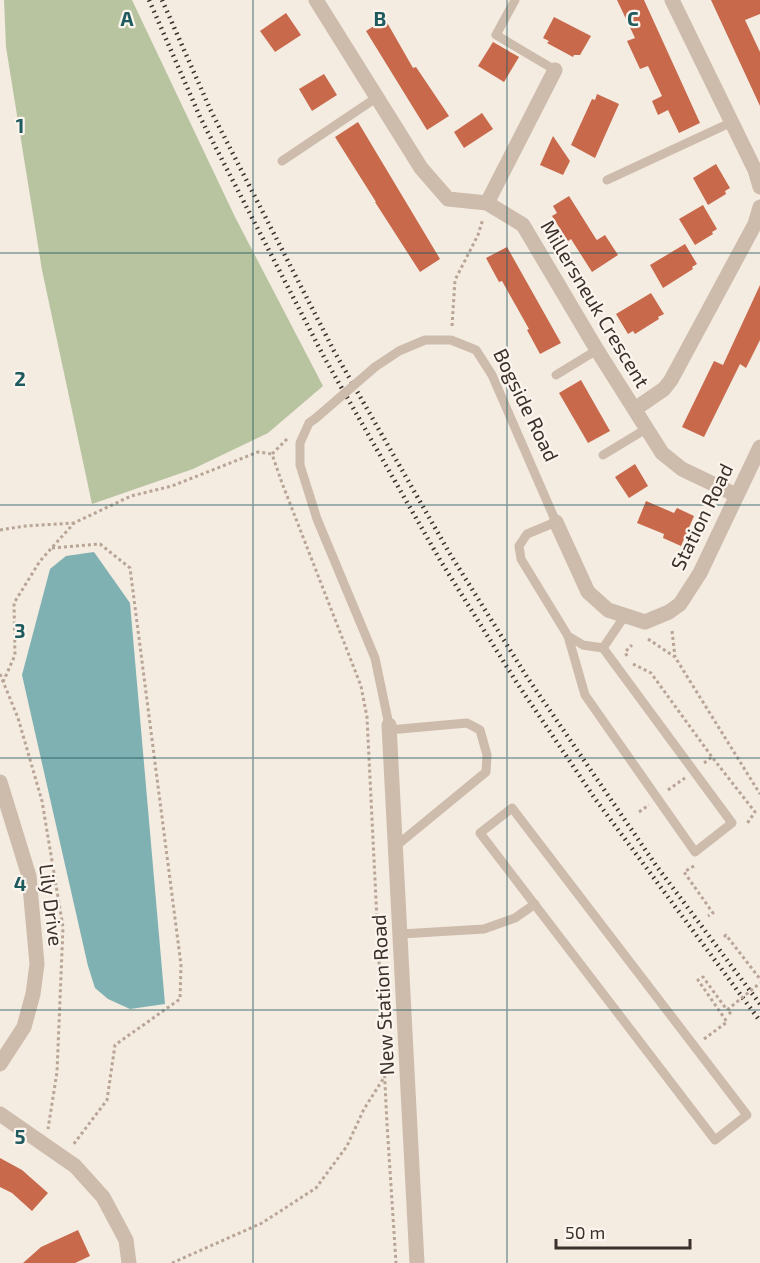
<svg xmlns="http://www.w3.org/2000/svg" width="760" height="1263" viewBox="0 0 760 1263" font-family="'Exo 2',sans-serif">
	<rect width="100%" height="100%" fill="#f4ebe1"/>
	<polygon fill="#b8c4a0" points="4,0 132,0 235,217 323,386 268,433 193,469 92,504 42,270 6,47"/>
	<polygon fill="#7fb0b2" points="94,552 130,603 165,1004 130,1009 108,999 95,988 88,966 22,675 50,569 66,556"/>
	<g fill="#c8694b">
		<polygon points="617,0 644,0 700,123 679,133 668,110 658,115 652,101 662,96 648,66 640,69 627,41 635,38"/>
		<polygon points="711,0 760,0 760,14 745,20 760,52 760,106"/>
		<polygon points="286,13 301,35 275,52 260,31"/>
		<polygon points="554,17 591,36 580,55 574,55 573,57 547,43 549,41 543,38"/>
		<polygon points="385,19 413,68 416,67 449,116 427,130 366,31"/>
		<polygon points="493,42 519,57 504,82 478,66"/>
		<polygon points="324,74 337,95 312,111 299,89"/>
		<polygon points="597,94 619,104 595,158 571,145 592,99 595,100"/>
		<polygon points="482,113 493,129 464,148 454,132"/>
		<polygon points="358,122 440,259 420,272 375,202 376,202 335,137"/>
		<polygon points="553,136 570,161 563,175 540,165"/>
		<polygon points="716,164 730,188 725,191 726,194 708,205 693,178"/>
		<polygon points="569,196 596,239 597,240 605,235 618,255 592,272 571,239 568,241 552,216 557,213 553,206"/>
		<polygon points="703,205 717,229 712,232 713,234 695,245 679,219"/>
		<polygon points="685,244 697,264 692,267 693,269 663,288 650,265"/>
		<polygon points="507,247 561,343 540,354 527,330 529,329 502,281 499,282 486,258"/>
		<polygon points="760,285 760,340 746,368 740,364 704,437 682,427 714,361 723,365"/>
		<polygon points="651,293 664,314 658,317 659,319 635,334 633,331 628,334 616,314"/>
		<polygon points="581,380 610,431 588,443 559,393"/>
		<polygon points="635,464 648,486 629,498 615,477"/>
		<polygon points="646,501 674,513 677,508 694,516 681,546 663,538 664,534 637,523"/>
		<polygon points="0,1158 22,1170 48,1193 32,1211 12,1193 0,1187"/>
		<polygon points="78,1230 90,1256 75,1263 23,1263 41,1247"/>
	</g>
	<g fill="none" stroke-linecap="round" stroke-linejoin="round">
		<g stroke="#b9a596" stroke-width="3" stroke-dasharray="3 3" stroke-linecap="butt">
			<polyline points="452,326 455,280 478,235 483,219"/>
			<polyline points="287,439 272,454 282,483 361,686 367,717 387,1124 396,1263"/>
			<polyline points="0,530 25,526 74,523"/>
			<polyline points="52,548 100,544 130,568 181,965 180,999 115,1045 107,1100 73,1145"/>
			<polyline points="672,631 675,657"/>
			<polyline points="648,639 675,657 760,794"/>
			<polyline points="627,656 625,652 632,645"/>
			<polyline points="633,664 651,673 712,757"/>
			<polyline points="0,674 18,718 42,801 63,927 57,1072 48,1129"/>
			<polyline points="3,682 15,655 14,603 40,561 74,523 131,496 172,486 258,452 272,454"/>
			<polyline points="704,763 712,757 755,812 746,825"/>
			<polyline points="668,790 685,778"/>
			<polyline points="639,812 649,805"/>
			<polyline points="694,866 684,872 713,913 708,916"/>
			<polyline points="724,937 726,935 760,979"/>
			<polyline points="704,1039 727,1022 698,980 703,977 727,1010"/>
			<polyline points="172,1263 262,1223 316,1188 347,1146 364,1109 385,1076"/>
		</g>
		<g stroke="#cdbbac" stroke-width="9">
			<polyline points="515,0 496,35 555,70"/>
			<polyline points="282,161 376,98"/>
			<polyline points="607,180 732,122"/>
			<polyline points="375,367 399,351 425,340 451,340 476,350 492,375 556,522 527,534 519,546 521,559 568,636 583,645 603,648 624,617"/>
			<polyline points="556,375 597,350"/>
			<polyline points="316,418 309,423 300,443 300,465 317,519 375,658 389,725"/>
			<polyline points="603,455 646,429"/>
			<polyline points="568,636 585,695 695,852 732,823 603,648"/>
			<polyline points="389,730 467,723 480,730 487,755 486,772 396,846"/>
			<polygon points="512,808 747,1115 715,1140 480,833"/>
			<polyline points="401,934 484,929 515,918 535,904"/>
		</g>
		<g stroke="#cdbbac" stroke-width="15">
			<polyline points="316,0 421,168 448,199 487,203 523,225 597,350 662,453 682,469 736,495"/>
			<polyline points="672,0 755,170 760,187"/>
			<polyline points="487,203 555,70"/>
			<polyline points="635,409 664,389 671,380 755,224 760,207"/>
			<polyline points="556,522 588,592 608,610 645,622 669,612 680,604 700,573 760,447"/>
			<polyline points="389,725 417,1263"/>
			<polyline points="0,782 29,876 37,964 33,994 24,1027 0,1064"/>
			<polyline points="0,1114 75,1166 103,1197 126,1240 129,1263"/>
		</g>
		<g stroke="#3b302b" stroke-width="4.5" stroke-dasharray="1.5 4.5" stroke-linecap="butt">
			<polyline points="149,0 200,117 324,357 440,560 517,683 596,800 760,1021"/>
			<polyline points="162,0 211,111 334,351 450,554 527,677 655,864 760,1004"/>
		</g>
		<polyline stroke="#b9a596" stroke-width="3" stroke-dasharray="3 3" stroke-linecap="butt" points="731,1014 727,1010 760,983"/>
		<polyline stroke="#cdbbac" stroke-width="9" points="316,418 375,367"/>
	</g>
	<path fill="none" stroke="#1f5a5e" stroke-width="1.5" stroke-opacity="0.55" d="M 253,0 L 253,1263M 507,0 L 507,1263M 0,253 L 760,253M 0,505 L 760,505M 0,758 L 760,758M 0,1010 L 760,1010"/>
	<g text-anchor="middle" stroke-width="4.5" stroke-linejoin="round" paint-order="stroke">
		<g font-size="20" fill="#3b302b" stroke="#fbf5ee">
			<text transform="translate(595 304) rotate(59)" y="7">Millersneuk Crescent</text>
			<text transform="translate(526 405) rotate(64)" y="7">Bogside Road</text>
			<text transform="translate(702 517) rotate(-64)" y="7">Station Road</text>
			<text transform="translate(51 905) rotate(83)" y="7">Lily Drive</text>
			<text transform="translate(383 995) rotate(-93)" y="7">New Station Road</text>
		</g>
	</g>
	<g font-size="20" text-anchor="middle" font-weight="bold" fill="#1f5a5e" stroke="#fbf5ee" stroke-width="4.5" stroke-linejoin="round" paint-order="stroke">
		<text x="127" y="26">A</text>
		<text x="380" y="26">B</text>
		<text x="633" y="26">C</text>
		<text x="20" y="133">1</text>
		<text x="20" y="386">2</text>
		<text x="20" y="638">3</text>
		<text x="20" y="891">4</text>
		<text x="20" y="1144">5</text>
	</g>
	<path d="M556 1239v9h134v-9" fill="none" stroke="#3b302b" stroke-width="3"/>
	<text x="565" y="1239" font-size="18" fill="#3b302b" stroke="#fbf5ee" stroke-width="4.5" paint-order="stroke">50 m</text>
</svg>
